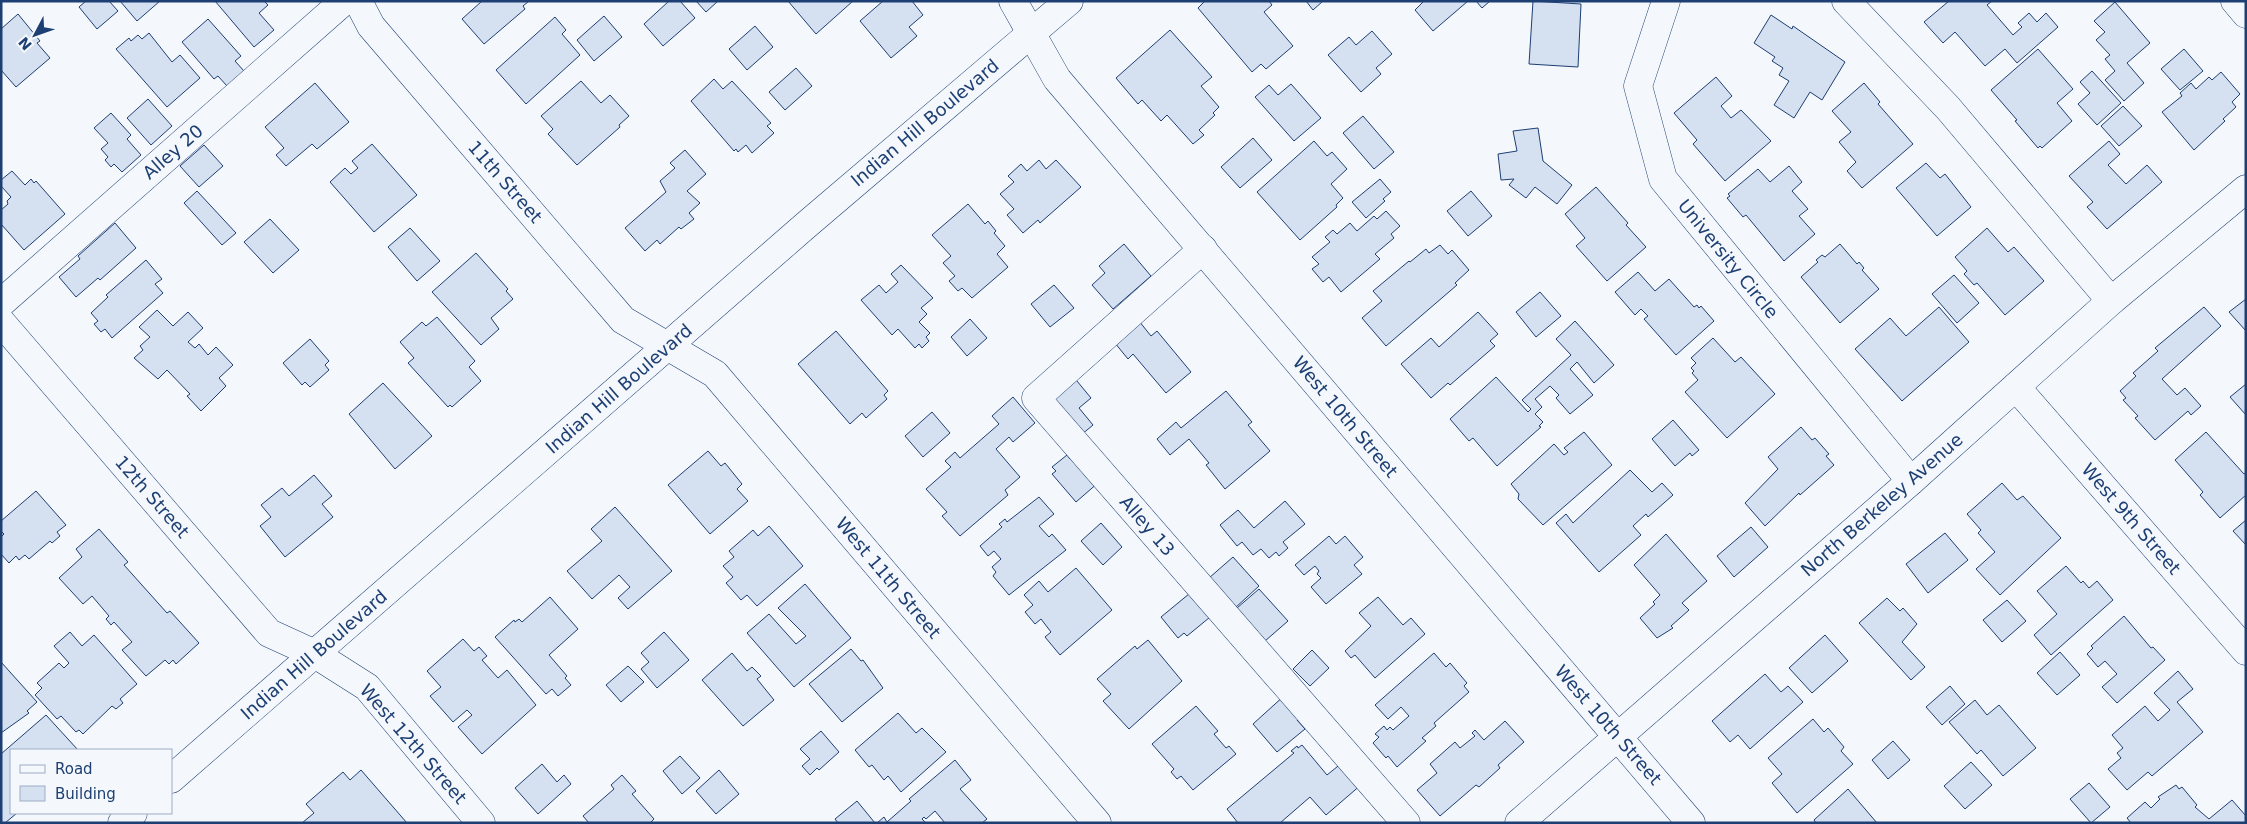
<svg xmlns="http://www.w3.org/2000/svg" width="2247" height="824" viewBox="0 0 2247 824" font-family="'DejaVu Sans',sans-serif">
	<rect width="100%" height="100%" fill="#f4f7fb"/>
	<g fill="#d5e0f0" stroke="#1d3f73">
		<polygon points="86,1 109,1 118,11 97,29 79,7"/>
		<polygon points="120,1 160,1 137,21"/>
		<polygon points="215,1 264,1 268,5 259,13 274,30 254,47"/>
		<polygon points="482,1 529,1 523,6 525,9 484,44 462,19"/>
		<polygon points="669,1 680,1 695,18 663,46 644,24"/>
		<polygon points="696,1 718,1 706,12"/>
		<polygon points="788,1 853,1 816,34"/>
		<polygon points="883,1 912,1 923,15 909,27 917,36 891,58 860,21"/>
		<polygon points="1205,1 1269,1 1272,5 1264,12 1293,46 1266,69 1261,64 1252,72 1198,8"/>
		<polygon points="1306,1 1323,1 1313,10"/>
		<polygon points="1424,1 1468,1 1433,31 1415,10"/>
		<polygon points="1476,1 1490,1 1482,8"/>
		<polygon points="1533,1 1581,4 1578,67 1529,64"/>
		<polygon points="1949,1 1992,1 1987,5 2013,35 2022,27 2018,23 2029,13 2037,22 2046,13 2058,27 2017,63 2005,49 1985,66 1955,32 1943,43 1924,22"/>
		<polygon points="2115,2 2150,43 2127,63 2144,83 2124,101 2105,80 2115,71 2105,59 2110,55 2096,40 2105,32 2094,21"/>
		<polygon points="18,14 40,41 37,43 50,58 16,87 1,70 1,29"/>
		<polygon points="1771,15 1792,29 1793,26 1845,62 1822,100 1810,92 1794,118 1774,105 1789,81 1779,75 1783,68 1772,61 1775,57 1754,43"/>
		<polygon points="604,16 622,37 594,61 577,40"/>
		<polygon points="555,17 566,30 562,34 580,55 526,104 496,70"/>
		<polygon points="208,19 241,56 235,61 244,71 227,86 218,76 214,79 182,42"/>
		<polygon points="755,26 773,47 747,70 729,49"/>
		<polygon points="1170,30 1212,77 1201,86 1219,107 1213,113 1215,115 1199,130 1204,135 1193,144 1167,115 1161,121 1142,100 1138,104 1116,78"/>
		<polygon points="1372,31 1392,54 1376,68 1381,74 1361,92 1328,55 1349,37 1356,45"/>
		<polygon points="149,33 172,62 180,55 200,78 167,107 116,49 129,38 131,41 138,35 142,39"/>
		<polygon points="2038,49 2073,89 2057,103 2072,121 2042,148 2040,146 2038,148 2015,121 2017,120 1991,90"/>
		<polygon points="2184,49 2203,71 2180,90 2161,69"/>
		<polygon points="796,68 812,86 785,110 769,92"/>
		<polygon points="2092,71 2121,103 2097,125 2078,104 2090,93 2080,82"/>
		<polygon points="2221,72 2240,94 2232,102 2236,107 2223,119 2225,121 2194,150 2162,112 2182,96 2180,93 2191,83 2196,89 2209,77 2212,80"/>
		<polygon points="1716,77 1732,96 1721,106 1731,118 1741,110 1771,141 1725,181 1693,144 1697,140 1674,113"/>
		<polygon points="714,79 723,89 732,81 771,123 767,126 774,133 752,153 746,145 738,152 736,149 734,151 691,101"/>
		<polygon points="581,81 601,103 610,95 629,116 619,125 620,127 577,165 548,134 553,129 541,116"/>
		<polygon points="315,83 349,122 317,149 312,144 286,166 276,155 284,148 265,127"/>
		<polygon points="1864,83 1880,102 1878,104 1913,144 1862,188 1847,171 1856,162 1839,142 1851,132 1832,111"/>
		<polygon points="1291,84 1321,118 1294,141 1255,97 1269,85 1278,95"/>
		<polygon points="148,99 172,126 151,145 127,118"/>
		<polygon points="2123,106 2142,126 2119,146 2101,126"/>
		<polygon points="111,113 131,135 127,139 141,155 122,172 114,164 111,167 105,160 108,157 101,149 108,143 94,128"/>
		<polygon points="1363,116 1394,152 1374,169 1343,133"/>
		<polygon points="1538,128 1543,161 1572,185 1557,204 1535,187 1526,198 1509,185 1514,179 1501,180 1498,154 1517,151 1513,131"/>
		<polygon points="1253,138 1272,160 1240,188 1221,167"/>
		<polygon points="1314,141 1327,156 1332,152 1347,169 1331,184 1343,198 1336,205 1337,207 1300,240 1257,192"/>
		<polygon points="2109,141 2120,154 2108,165 2126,184 2147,165 2162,182 2107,229 2087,207 2093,202 2069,176"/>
		<polygon points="372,144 417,195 374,232 330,182 345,168 351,174 358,168 352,161"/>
		<polygon points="204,145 223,166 199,187 180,166"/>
		<polygon points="685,150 706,174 687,191 700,203 689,213 694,219 681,229 679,227 660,244 657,240 645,251 625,228 666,192 660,181 675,168 670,163"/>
		<polygon points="1039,160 1046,169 1056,160 1081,187 1040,223 1038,220 1023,233 1007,215 1014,209 1000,194 1014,182 1008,176 1021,164 1027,171"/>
		<polygon points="1926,163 1940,178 1945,174 1971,207 1937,236 1896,188"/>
		<polygon points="1789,166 1802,182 1792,191 1808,209 1799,216 1815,234 1784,261 1746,215 1743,217 1727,198 1730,196 1728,194 1758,169 1770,182"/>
		<polygon points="12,171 25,185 31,179 34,183 36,181 65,214 24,250 1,224 1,210 8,204 7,201 11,197 1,186 1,180"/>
		<polygon points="1380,179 1391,192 1383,199 1385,201 1366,218 1352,202"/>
		<polygon points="1596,187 1628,223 1626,225 1646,247 1607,281 1576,246 1585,238 1565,214"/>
		<polygon points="197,191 236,233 222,245 184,203"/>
		<polygon points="1471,191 1492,216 1468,236 1447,211"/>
		<polygon points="968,204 985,224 988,221 996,231 994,233 1005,246 997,254 1008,267 972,298 962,288 958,291 949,281 955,276 943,263 951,256 932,235"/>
		<polygon points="1386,211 1400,226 1391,234 1394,238 1375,254 1380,259 1341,292 1329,277 1323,282 1312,269 1319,264 1312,257 1330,242 1325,237 1333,230 1337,234 1350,223 1357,231 1374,216 1377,219"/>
		<polygon points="270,219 299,250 273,273 244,242"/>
		<polygon points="115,223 136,248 100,280 98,278 76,297 59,277 80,259 78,256"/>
		<polygon points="410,228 440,261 417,281 388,247"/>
		<polygon points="1987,228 2008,252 2014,247 2044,281 2005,315 1977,283 1974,285 1964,274 1967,271 1955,257"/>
		<polygon points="1124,244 1151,276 1113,309 1092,285 1105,273 1099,266"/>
		<polygon points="1840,244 1857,264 1859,262 1864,268 1862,270 1879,289 1840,323 1801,277 1818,262 1816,260 1822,255 1825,257"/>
		<polygon points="1440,245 1448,254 1452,250 1469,270 1455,283 1457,285 1386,346 1362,318 1382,301 1373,291 1409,261 1410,262 1426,249 1429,253"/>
		<polygon points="476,253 508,289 506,291 513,299 491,318 499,329 481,345 432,292"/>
		<polygon points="146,260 162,279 155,284 163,293 112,338 105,329 101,332 94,324 98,321 91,313 108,297 106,295"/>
		<polygon points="901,265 933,298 921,308 927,314 919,322 930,333 926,337 929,341 922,348 919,344 915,348 898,329 892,335 861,300 879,285 886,293 898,282 891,274"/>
		<polygon points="1638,272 1655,291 1669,279 1694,307 1697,305 1699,308 1701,306 1714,321 1676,355 1644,319 1648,316 1641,309 1635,315 1615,292"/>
		<polygon points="1954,275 1979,303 1957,323 1932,294"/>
		<polygon points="1054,285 1074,308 1050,327 1031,304"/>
		<polygon points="1540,292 1561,316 1536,337 1516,312"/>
		<polygon points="2246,299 2246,331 2229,312"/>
		<polygon points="1939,307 1969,342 1902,401 1855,349 1890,318 1906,336"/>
		<polygon points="2204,307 2221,326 2162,379 2177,395 2185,388 2201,406 2191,415 2188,411 2155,440 2135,418 2138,416 2123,400 2126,398 2120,391 2136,376 2133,373 2158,351 2155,348"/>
		<polygon points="157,310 173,326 188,312 203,328 188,342 195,348 199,344 208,355 216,347 233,365 219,378 226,386 201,411 187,396 190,394 167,370 158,379 134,358 143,350 140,346 150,337 139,327"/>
		<polygon points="1478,312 1498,334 1490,341 1495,346 1450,385 1448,383 1431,398 1401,364 1431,338 1439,347"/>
		<polygon points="1135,316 1151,336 1157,331 1191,372 1166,393 1133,354 1128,359 1110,337"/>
		<polygon points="437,317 475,361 469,367 481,381 452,407 450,405 448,407 408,363 414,358 400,342 422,322 426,326"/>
		<polygon points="970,319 987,338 967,356 951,337"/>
		<polygon points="1575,321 1614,365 1594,383 1577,362 1570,369 1593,395 1570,414 1556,398 1559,395 1550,386 1535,399 1542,407 1535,414 1543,422 1539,426 1541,427 1497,466 1473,438 1469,441 1450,419 1496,377 1528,412 1531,409 1522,400 1571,355 1556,339"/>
		<polygon points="836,331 888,391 884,395 887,399 866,418 862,413 850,424 798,364"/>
		<polygon points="1713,338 1735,362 1741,357 1775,394 1727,438 1685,392 1698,380 1692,373 1694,371 1691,368 1696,363 1691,358"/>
		<polygon points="310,339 329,361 325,365 329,370 310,387 305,382 302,385 283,363"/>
		<polygon points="1072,375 1091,398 1079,408 1093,425 1081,435 1048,394"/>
		<polygon points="383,383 432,436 395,469 349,414"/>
		<polygon points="2246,384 2246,415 2230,397"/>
		<polygon points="1226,391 1252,422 1248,425 1270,451 1225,489 1206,465 1209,463 1189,439 1170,455 1157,439 1176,422 1181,428"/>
		<polygon points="1013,397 1035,423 1013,442 1009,437 996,449 1020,477 1005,490 1008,495 960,536 942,516 947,512 926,489 951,467 945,461 955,452 960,458 999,424 992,416"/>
		<polygon points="932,412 950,433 923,457 905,436"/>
		<polygon points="1673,420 1699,450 1692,456 1690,453 1675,466 1652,439"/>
		<polygon points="1801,427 1812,440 1815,438 1829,454 1826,456 1834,465 1800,495 1799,493 1765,526 1745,503 1778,469 1768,457"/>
		<polygon points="1584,432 1612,465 1543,525 1518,499 1519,494 1511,484 1554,444 1564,455 1568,452 1564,448"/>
		<polygon points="2206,432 2244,474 2246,473 2246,495 2220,518 2200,495 2203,492 2175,460"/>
		<polygon points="708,451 721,466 725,463 742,484 737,489 748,501 710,534 668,485"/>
		<polygon points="1067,455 1070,459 1075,455 1099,482 1076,502 1052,474 1056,471 1052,467"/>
		<polygon points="1630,470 1652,492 1662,483 1673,495 1648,517 1646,514 1633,526 1641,535 1599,572 1556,523 1566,514 1573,523"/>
		<polygon points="314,475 332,496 322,504 333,517 285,557 260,526 271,517 261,505 282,488 289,496"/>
		<polygon points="2002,483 2017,500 2023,496 2061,538 2000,595 1976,569 1995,552 1978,533 1981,530 1967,514"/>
		<polygon points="36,491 66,525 57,532 60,536 52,543 50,541 29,559 25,555 19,560 16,556 9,563 1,554 1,537 4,534 1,531 1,521"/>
		<polygon points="1039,497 1054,514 1039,526 1049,537 1052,534 1066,550 1009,595 993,576 996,572 992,567 1001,559 994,551 988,556 980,546 1002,527 999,524 1005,519 1007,522"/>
		<polygon points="1285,501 1305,524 1283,542 1288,548 1279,556 1276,552 1269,558 1261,549 1253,555 1242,542 1237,546 1220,525 1238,510 1254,528"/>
		<polygon points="615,507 672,571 628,609 618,598 630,587 619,575 592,599 567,571 602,541 591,529"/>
		<polygon points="2246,520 2246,545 2233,531"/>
		<polygon points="1101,523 1122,547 1103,565 1081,541"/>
		<polygon points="769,526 803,566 757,606 747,595 741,600 726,583 733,577 723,566 734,557 729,551 753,530 758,536"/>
		<polygon points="1751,527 1768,547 1734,577 1717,556"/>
		<polygon points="99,529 128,562 124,565 167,613 170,611 199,643 176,664 173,660 169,664 165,660 146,676 122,650 132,642 114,622 111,625 106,619 109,616 92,596 83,604 59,578 82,557 76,549"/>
		<polygon points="1945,533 1968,560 1928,593 1906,564"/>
		<polygon points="1666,534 1707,581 1682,603 1689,610 1671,626 1673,628 1657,638 1640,618 1655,604 1653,602 1660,595 1634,565"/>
		<polygon points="1329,536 1336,544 1345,536 1363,557 1354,565 1362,574 1326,604 1311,587 1321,578 1317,574 1319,571 1315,566 1304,575 1295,565"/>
		<polygon points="1233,557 1259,586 1235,608 1209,578"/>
		<polygon points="2066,566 2081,583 2083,581 2089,588 2097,581 2113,600 2051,655 2034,635 2057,614 2037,591"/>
		<polygon points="1076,568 1112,610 1060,655 1045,637 1051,632 1041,619 1035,624 1025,612 1033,605 1024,595 1039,581 1048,592"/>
		<polygon points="805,584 851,638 794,687 747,633 769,614 796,644 806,636 778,608"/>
		<polygon points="1195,589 1215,613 1187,636 1184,633 1178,638 1161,617"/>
		<polygon points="1259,589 1288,621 1265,641 1237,608"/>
		<polygon points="550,597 578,629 549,655 567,676 565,678 571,685 558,696 552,689 546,694 495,637 514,620 515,622 519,619 522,622"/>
		<polygon points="1378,597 1403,625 1411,618 1425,634 1375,678 1355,655 1351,658 1345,651 1371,626 1359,613"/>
		<polygon points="1887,598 1900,611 1903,608 1917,624 1902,642 1925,667 1911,680 1859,623"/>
		<polygon points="2007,600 2026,621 2002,642 1983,620"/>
		<polygon points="2124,616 2151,648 2153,647 2165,660 2117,703 2102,687 2117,674 2105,661 2098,667 2087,654 2093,648 2091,646"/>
		<polygon points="70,632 82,646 94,635 137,684 120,699 123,703 116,709 112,706 83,734 79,730 76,732 61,716 57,719 35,695 42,688 37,683 59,663 64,668 69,663 54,646"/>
		<polygon points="664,632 689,660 657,688 641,669 649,662 641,653"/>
		<polygon points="1825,635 1848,661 1812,693 1789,668"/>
		<polygon points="463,639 474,651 479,647 487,656 482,660 498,678 507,670 536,705 482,754 458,727 472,715 467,710 453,722 430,696 441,687 427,671"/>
		<polygon points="1148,640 1182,681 1129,729 1103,701 1111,694 1097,679 1135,646 1137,649"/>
		<polygon points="851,649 861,661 863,660 883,688 842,722 809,684"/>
		<polygon points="1312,650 1329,668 1310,686 1293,669"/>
		<polygon points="2060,652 2080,675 2057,695 2037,673"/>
		<polygon points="732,653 747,671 752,667 761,676 757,679 774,700 743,726 702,680"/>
		<polygon points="1434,653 1446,667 1450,663 1467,683 1464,686 1469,692 1434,723 1436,726 1422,738 1426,741 1397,767 1388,756 1386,758 1373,743 1379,737 1375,734 1384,726 1387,730 1390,727 1393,730 1409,716 1401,707 1388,719 1375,705"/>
		<polygon points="1,662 37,702 27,711 29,713 1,733"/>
		<polygon points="628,666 644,682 621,702 606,685"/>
		<polygon points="2178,671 2193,689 2177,702 2203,732 2152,776 2148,772 2127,790 2108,769 2121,758 2117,753 2123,748 2112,735 2145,706 2158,721 2170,710 2154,693"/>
		<polygon points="1765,674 1781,692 1788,686 1803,702 1750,749 1738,735 1730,742 1712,721"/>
		<polygon points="1950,686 1965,704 1942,725 1926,707"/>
		<polygon points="1285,695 1302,715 1297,720 1305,729 1277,752 1253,724"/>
		<polygon points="1975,700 1987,715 1999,705 2036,748 2003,776 1981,750 1977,754 1949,722"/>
		<polygon points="1196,706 1218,731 1214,734 1226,748 1229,746 1236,754 1193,790 1181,776 1177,779 1171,772 1174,769 1152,744"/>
		<polygon points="898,713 916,733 922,728 946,752 901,792 888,776 884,780 872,765 869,767 855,750"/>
		<polygon points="46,715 78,750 11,750 11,813 17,813 5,823 1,823 1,754"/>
		<polygon points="1813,719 1824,732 1828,728 1844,747 1841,751 1853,764 1797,813 1772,783 1782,774 1768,758"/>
		<polygon points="1505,721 1524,742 1498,765 1500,768 1479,787 1476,785 1440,816 1417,790 1437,773 1430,764 1455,742 1460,748 1475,736 1472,733 1475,730 1484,740"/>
		<polygon points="821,731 839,752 819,770 817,768 810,775 802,766 810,759 800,749"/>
		<polygon points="1893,741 1910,760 1888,779 1872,760"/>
		<polygon points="1302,745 1327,775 1343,762 1362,784 1326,815 1310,797 1280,823 1238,823 1227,809 1294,753 1291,751 1297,746 1298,748"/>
		<polygon points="680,756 700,778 682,794 663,771"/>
		<polygon points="955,760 971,780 960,789 987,819 982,823 945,823 935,811 926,819 924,817 922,819 926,823 877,823 884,817 887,822 911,801 909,799"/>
		<polygon points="1971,762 1992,785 1965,809 1944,786"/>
		<polygon points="542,764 557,782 564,775 571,784 538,814 515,788"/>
		<polygon points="361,770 407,823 302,823 314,813 306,804 343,772 350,780"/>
		<polygon points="719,770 739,794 716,814 696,791"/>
		<polygon points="622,775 636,791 632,794 654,819 650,823 589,823 583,816 614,789 611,785"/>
		<polygon points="2089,783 2110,807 2091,823 2070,799"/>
		<polygon points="2176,785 2179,789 2182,787 2197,805 2195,807 2209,819 2232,800 2246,816 2246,823 2131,823 2127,818 2145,802 2151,808 2160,799 2158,797"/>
		<polygon points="1848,789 1877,823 1816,823 1814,820"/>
		<polygon points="857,801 875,823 838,823 835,819"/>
	</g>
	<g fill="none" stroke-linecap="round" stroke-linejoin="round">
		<g stroke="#1d3f73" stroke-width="29">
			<g id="minor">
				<polyline points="358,1 371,26 623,320 715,374 1097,823"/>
				<polyline points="1013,1 1057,79 1691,823"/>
				<polyline points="1666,1 1638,86 1663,179 1911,481"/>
				<polyline points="1846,1 1948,108 2111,301"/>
				<polyline points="2235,1 2246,14"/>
				<polyline points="1203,249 1036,398 1406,823"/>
				<polyline points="1,303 344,1"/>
				<polyline points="1,322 269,633 315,654 367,687 481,823"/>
				<polyline points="2016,387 2246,651"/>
				<polyline points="1519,823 1911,481 2111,301 2246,189"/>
			</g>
		</g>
		<g stroke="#1d3f73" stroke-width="29">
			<g id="major">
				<polyline points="171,779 805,226 1069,1"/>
				<polyline points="122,823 133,813"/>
			</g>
		</g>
		<use href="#minor" stroke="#f4f7fb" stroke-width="28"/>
		<use href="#major" stroke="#f4f7fb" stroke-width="28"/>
	</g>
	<g text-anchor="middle" stroke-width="4" stroke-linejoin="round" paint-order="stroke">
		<g font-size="18" fill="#1d3f73" stroke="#f4f7fb">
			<text transform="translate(925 123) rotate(-40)" y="6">Indian Hill Boulevard</text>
			<text transform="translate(173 152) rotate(-41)" y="6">Alley 20</text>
			<text transform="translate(505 182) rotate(49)" y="6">11th Street</text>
			<text transform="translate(1728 259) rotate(51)" y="6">University Circle</text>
			<text transform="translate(619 389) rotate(-41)" y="6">Indian Hill Boulevard</text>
			<text transform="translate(1345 417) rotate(50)" y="6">West 10th Street</text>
			<text transform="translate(152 497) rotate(49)" y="6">12th Street</text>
			<text transform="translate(1882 505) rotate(-41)" y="6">North Berkeley Avenue</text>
			<text transform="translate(2131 519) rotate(49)" y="6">West 9th Street</text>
			<text transform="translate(1147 526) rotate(49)" y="6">Alley 13</text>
			<text transform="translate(888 578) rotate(50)" y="6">West 11th Street</text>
			<text transform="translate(314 655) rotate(-41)" y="6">Indian Hill Boulevard</text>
			<text transform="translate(1608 725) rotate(49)" y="6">West 10th Street</text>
			<text transform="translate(413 744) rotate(49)" y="6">West 12th Street</text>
		</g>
	</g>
	<rect width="2247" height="824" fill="none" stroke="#1d3f73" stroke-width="5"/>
	<rect x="10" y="749" width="162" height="65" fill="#f4f7fb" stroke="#9eadc5"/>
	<rect x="20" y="765" width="25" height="8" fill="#f4f7fb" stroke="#9eadc5"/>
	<text x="55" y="774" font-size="15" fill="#1d3f73">Road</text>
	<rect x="20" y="786" width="25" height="15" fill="#d5e0f0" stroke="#9eadc5"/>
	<text x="55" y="799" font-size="15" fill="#1d3f73">Building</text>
	<g transform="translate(35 35) rotate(229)" stroke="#f4f7fb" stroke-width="4" paint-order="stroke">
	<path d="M0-4L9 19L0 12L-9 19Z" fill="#1d3f73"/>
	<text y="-8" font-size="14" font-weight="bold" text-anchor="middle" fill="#1d3f73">N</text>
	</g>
</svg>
